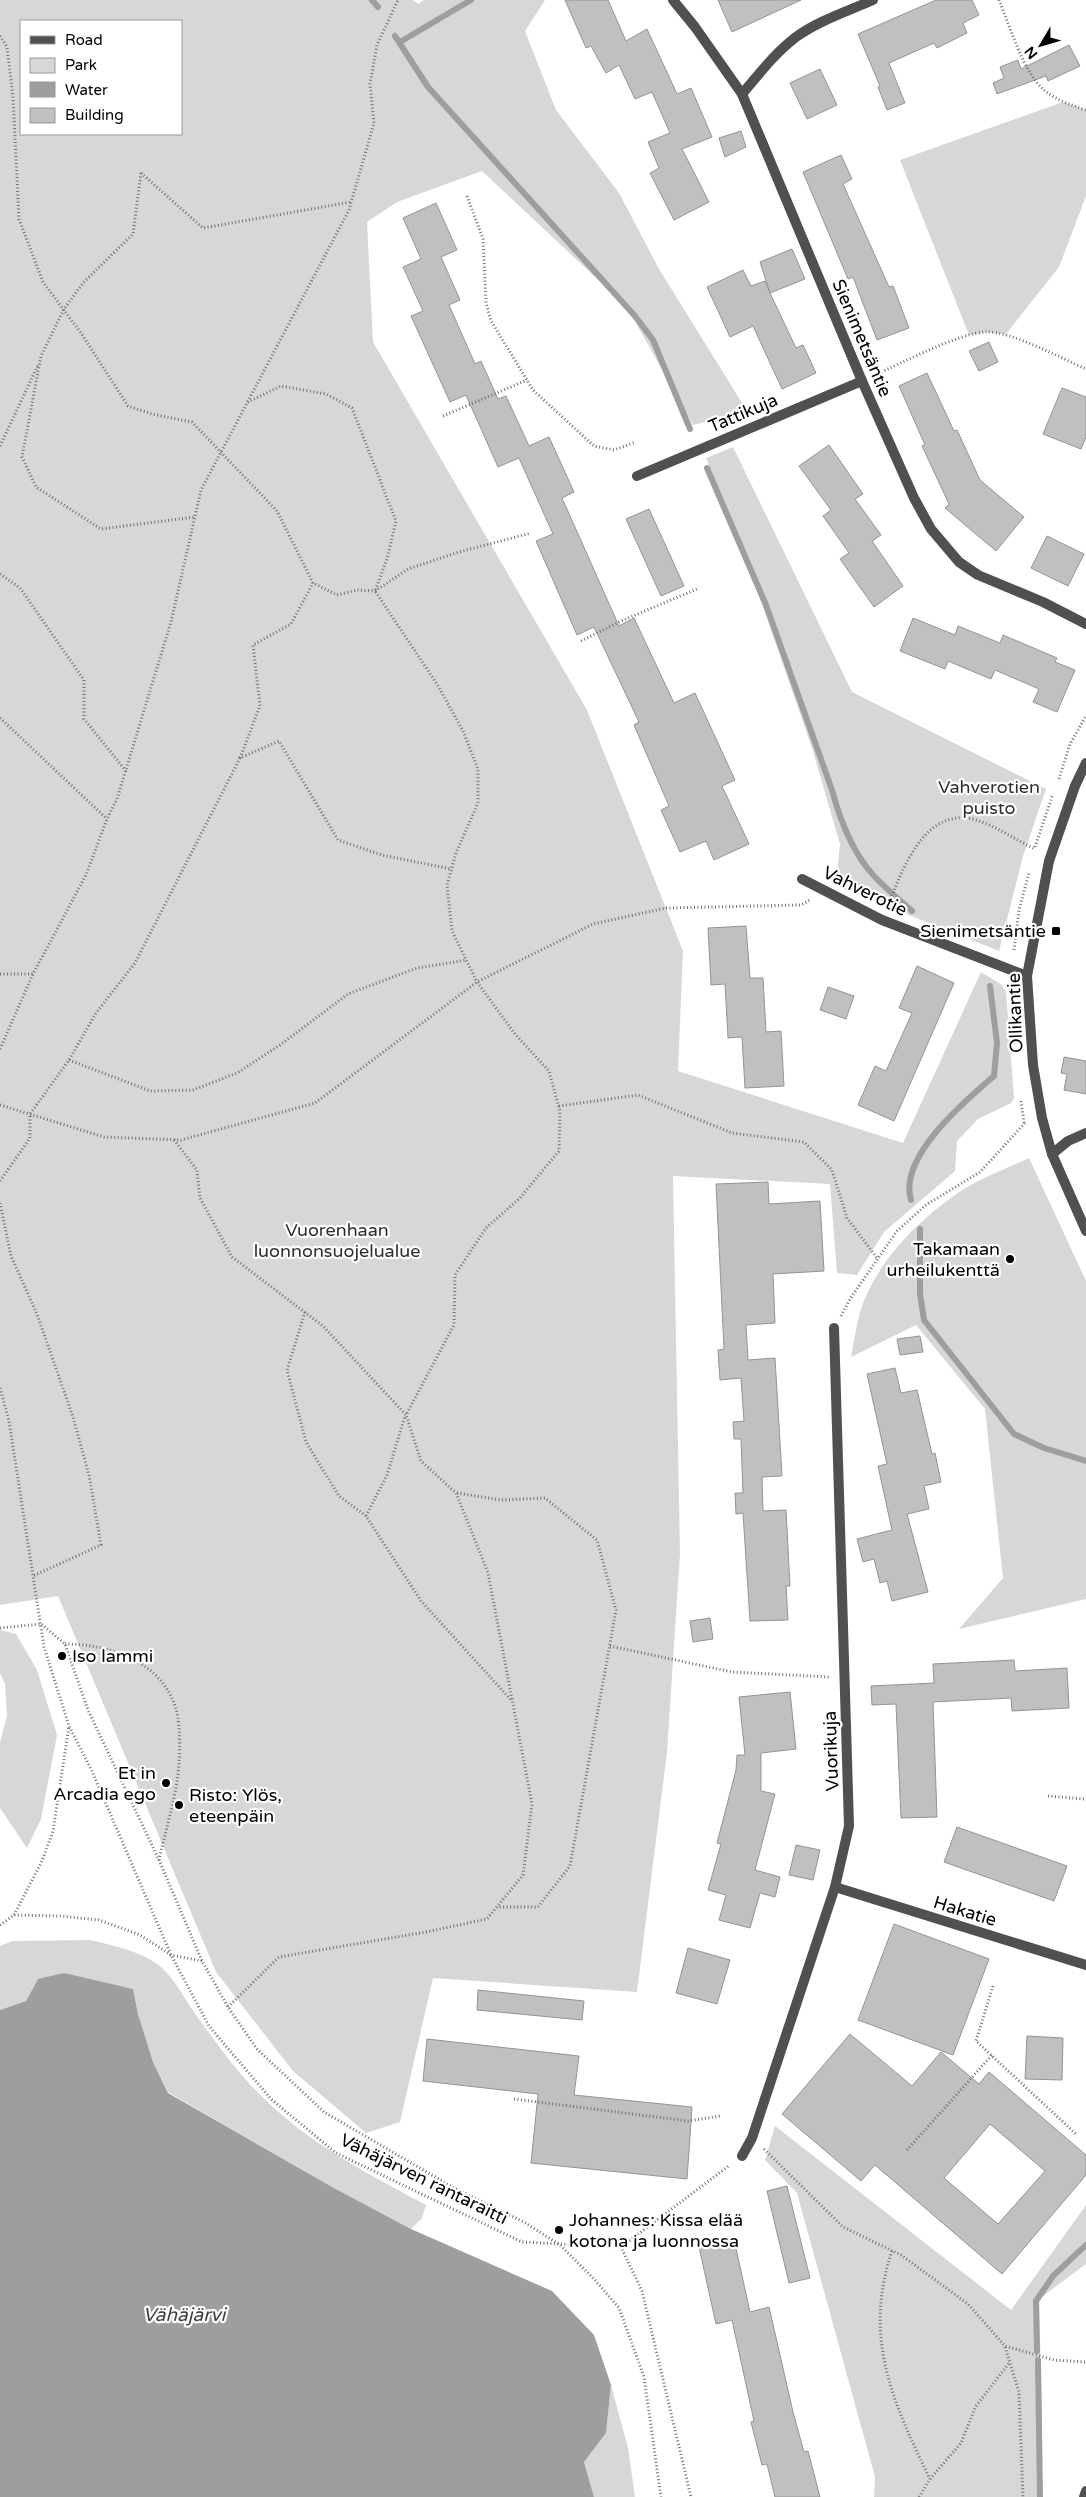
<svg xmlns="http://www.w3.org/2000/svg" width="1086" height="2497" viewBox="0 0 1086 2497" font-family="'Varela Round',sans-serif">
	<rect width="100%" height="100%" fill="#fff"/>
	<g fill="#d7d7d7" fill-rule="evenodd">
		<path d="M 0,0 L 413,0 L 418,4 L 424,0 L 545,0 L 525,31 L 556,110 L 619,193 L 659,269 L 747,411 L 693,425 L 627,307 L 482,171 L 397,202 L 367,222 L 373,342 L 587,710 L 683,951 L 678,1071 L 903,1143 L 981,972 L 1002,985 L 1006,992 L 1014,1098 L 1011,1103 L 978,1119 L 957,1141 L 955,1171 L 884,1232 L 857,1275 L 837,1273 L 830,1184 L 673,1176 L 680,1554 L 667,1752 L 637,1992 L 433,1978 L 400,2122 L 366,2133 L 293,2071 L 216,1972 L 58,1596 L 0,1605 ZM 21,21 L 181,21 L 181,134 L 21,134 Z"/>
		<polygon points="1063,102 1086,110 1086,196 1059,267 1006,334 986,332 969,335 900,160"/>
		<polygon points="733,447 852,692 1046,789 1023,856 999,951 836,886 840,844 812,748 746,558 706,458"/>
		<path d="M 1029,1158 L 1086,1281 L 1086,1599 L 959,1629 L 1003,1578 L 985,1409 L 916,1325 L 851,1357 C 854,1342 856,1327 860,1312 C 876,1261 920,1218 964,1189 C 984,1177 1008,1168 1029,1158 Z"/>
		<polygon points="0,1630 16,1634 37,1670 57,1735 41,1819 27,1848 0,1808 0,1742 7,1716 5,1684 0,1673"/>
		<path d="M 90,1940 C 111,1945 132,1949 151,1960 C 172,1972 182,1995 196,2015 C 222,2051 247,2086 282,2115 C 325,2152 376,2178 426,2205 L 422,2218 L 411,2229 L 334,2188 L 168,2092 L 153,2062 L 138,2014 L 133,1989 L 112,1985 L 38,1979 L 26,2001 L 0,2010 L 0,1946 L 12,1941 Z"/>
		<polygon points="775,2126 1011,2310 1086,2205 1086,2264 1039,2299 1042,2419 1040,2497 874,2497 875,2477 797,2193 765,2160"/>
		<polygon points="611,2385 628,2448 635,2497 594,2497 584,2462 606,2433"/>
	</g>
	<polygon fill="#9e9e9e" points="64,1973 133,1989 138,2014 153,2062 168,2093 334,2188 411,2229 552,2291 594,2335 611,2385 606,2433 584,2462 594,2497 0,2497 0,2010 26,2001 38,1979"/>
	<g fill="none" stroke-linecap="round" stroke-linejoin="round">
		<g stroke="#9e9e9e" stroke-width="6">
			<polyline points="372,0 378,7"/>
			<polyline points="395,36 428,87 635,316 653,340 690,429"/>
			<polyline points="400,42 471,0"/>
			<path d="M 707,468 L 766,605 L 832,790 C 840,820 853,854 875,877 C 886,889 900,900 912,911"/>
			<path d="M 911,1200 C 898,1157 965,1101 994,1076 L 997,1043 L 990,986"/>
			<polyline points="920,1229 920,1294 924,1320 1014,1434 1044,1448 1086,1461"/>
			<polyline points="1037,2351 1036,2301 1053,2276 1086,2245"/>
			<polyline points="1038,2360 1040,2497"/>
		</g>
	</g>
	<g fill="#c0c0c0" stroke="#949494" fill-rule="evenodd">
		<polygon points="565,0 608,0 626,41 647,29 677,94 691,88 712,137 682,149 709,202 674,220 650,173 659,168 648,142 670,133 652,92 635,99 619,65 606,73 591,46 586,48"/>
		<polygon points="718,0 801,0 732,32"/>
		<polygon points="936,0 972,0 979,15 963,23 967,33 937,48 934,43 889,63 905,103 887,110 878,87 880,86 858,34"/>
		<polygon points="1069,45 1080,66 1048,81 1046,76 997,94 993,83 1004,78 1000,67 1018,60 1021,69"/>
		<polygon points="820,69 837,105 807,119 790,83"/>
		<polygon points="741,131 746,147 725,157 719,138"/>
		<polygon points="841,155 852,179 843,184 889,287 893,286 909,328 877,340 853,277 848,279 803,172"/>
		<polygon points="436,203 457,250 441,257 460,300 449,305 475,364 481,361 498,399 506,396 529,446 549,437 574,492 562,498 619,626 634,618 674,703 695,693 735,780 722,786 749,844 714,860 706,841 680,852 661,810 669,806 634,725 639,722 594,627 577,635 536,541 553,534 519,458 498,467 466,395 450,402 411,316 423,311 403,267 421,259 403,218"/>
		<polygon points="792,249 805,279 770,293 796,348 803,345 816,373 782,389 753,326 730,337 707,287 743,270 751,286 765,281 770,293 760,262"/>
		<polygon points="989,342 998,362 979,371 969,351"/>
		<polygon points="927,373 954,431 957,430 980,480 1024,517 996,551 945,508 949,504 922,446 925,445 899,386"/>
		<polygon points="1062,388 1086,397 1086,437 1081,449 1043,434"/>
		<polygon points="829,445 863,494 855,499 881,535 872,541 903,586 874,607 840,559 849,553 823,516 831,510 799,466"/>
		<polygon points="649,509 684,586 661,596 626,519"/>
		<polygon points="1047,536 1084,554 1068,586 1031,568"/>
		<polygon points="913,618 955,635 958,626 1000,643 1003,635 1057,658 1055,662 1075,670 1057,712 1033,702 1039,689 995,670 991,679 948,661 945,669 900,651"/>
		<polygon points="746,926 750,978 763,978 766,1032 781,1031 784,1086 745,1088 742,1037 728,1038 725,984 711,985 708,928"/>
		<polygon points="917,966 954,983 894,1121 858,1105 875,1066 886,1071 912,1013 899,1008"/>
		<polygon points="828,987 854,996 846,1019 820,1010"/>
		<polygon points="1064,1057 1086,1061 1086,1094 1064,1090 1067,1074 1061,1073"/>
		<polygon points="768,1182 769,1204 820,1201 824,1271 773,1274 775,1323 746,1325 748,1360 775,1358 782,1476 762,1477 763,1511 786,1510 790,1586 786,1586 788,1620 750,1621 743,1513 736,1514 735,1493 743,1493 741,1439 734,1439 733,1422 744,1421 741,1378 720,1380 718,1350 724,1349 716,1184"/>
		<polygon points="920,1336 923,1352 900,1355 897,1339"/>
		<polygon points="895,1368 901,1393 917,1390 932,1454 935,1453 941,1482 924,1486 929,1509 907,1514 928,1592 892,1601 887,1581 880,1583 874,1559 863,1562 857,1539 892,1530 878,1466 887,1464 867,1374"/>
		<polygon points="710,1618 713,1639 693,1642 690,1621"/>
		<polygon points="1014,1660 1015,1671 1067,1668 1069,1708 1012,1711 1011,1698 933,1702 937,1817 901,1818 896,1704 872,1705 871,1686 934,1683 933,1664"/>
		<polygon points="790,1692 796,1749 761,1753 761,1791 775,1794 755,1870 780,1877 775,1897 760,1893 750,1928 719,1920 726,1895 708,1890 721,1844 717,1843 736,1770 737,1755 745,1755 739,1697"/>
		<polygon points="957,1827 1067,1866 1054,1901 944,1862"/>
		<polygon points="796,1845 820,1850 813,1880 789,1875"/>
		<polygon points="894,1924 989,1959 953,2055 858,2020"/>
		<polygon points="688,1948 730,1960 717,2004 676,1993"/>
		<polygon points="478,1990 584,2001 582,2020 477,2010"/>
		<path d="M 850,2034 L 912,2086 L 941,2052 L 979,2084 L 989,2072 L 1086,2155 L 1086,2175 L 1002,2274 L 875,2165 L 861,2181 L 782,2114 ZM 990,2124 L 1045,2171 L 998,2224 L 944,2178 Z"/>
		<polygon points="1027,2036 1063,2038 1062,2080 1025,2079"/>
		<polygon points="427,2039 579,2056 574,2095 692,2107 687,2179 531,2163 538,2094 423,2081"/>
		<polygon points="787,2186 810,2278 789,2283 767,2191"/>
		<polygon points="734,2239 750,2312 769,2307 793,2412 804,2452 808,2451 820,2497 775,2497 767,2464 762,2465 751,2422 754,2421 732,2320 716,2324 699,2247"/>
	</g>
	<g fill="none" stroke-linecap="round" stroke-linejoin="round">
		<g stroke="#727272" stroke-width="3" stroke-dasharray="1 2.5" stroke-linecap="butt">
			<path d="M 999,0 C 1010,26 1023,72 1044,90 C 1056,100 1071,105 1086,110"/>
			<polyline points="0,36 7,47 13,97 19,219 43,282 81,333 128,406 152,414 192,422 277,511 313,583 337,595 357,590 375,591 408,569 459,552 531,533"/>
			<polyline points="141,173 133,234 83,283 64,309 41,356 22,457 36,487 101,529 195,517"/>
			<polyline points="141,173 203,228 351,202"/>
			<polyline points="467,196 483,239 486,303 491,321 533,390 594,446 614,450 636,442"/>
			<path d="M 875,375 C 902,363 959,333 986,332 C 1011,331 1061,358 1086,369"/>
			<polyline points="443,416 527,380"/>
			<polyline points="0,446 38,365"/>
			<polyline points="0,574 20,588 84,680 84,719 126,771"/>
			<polyline points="581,641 619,622 697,589"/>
			<polyline points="0,718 107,819"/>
			<polyline points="240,758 260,706 253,645 291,624 313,583"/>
			<polyline points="1059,779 1070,744 1086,716"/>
			<polyline points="1035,847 1053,794"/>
			<path d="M 888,906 C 902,870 925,805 976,820 C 996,826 1016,840 1035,849"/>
			<polyline points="1014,950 1019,910 1029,873"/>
			<polyline points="0,974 33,974"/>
			<polyline points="0,1049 33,974 86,875 107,819 117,799 171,622 201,490 349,210 374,123 370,84 377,45 398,0"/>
			<polyline points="69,1060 150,1091 193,1090 237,1073 280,1045 348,994 417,968 467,960"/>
			<polyline points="1021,1101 1024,1123"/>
			<polyline points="0,1105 104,1137 181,1140 315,1103 477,982 593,924 666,908 801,905 810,900"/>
			<polyline points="559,1106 638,1095 732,1133 804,1142 832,1170 847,1218 877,1258"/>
			<polyline points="174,1140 197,1170 200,1198 232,1257 323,1326 406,1415 454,1325 455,1275 486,1228 519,1199 559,1151 560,1111 549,1071 515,1034 477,982 452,931 447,885 456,853 478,803 478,769 463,731 437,684 375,591 387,559 396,521 352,408 326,394 281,386 246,403"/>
			<polyline points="0,1181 30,1138 30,1114 69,1060 96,1013 135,963 240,758 279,741 338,840 382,855 451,869"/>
			<polyline points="0,1203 11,1256 37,1314 73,1417 89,1475 101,1545 33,1576"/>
			<polyline points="305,1312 287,1370 306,1442 339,1496 366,1516 421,1601 512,1701"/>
			<polyline points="841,1316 850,1299 897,1231 926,1205 980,1172 1025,1123"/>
			<polyline points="0,1388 9,1421 44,1647 69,1726 91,1769 171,1955 209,2026 271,2099 336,2153 522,2242 621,2247 642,2291 691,2497"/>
			<polyline points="457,1493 501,1500 545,1498 597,1540 616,1610 570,1866 538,1907 497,1907"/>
			<polyline points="366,1516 387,1475 405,1416"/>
			<polyline points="0,1628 41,1624 65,1644 88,1710 159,1860 202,1961 228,2007 257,2049 324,2112 454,2188 524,2222 560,2245 594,2279 619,2308 644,2377 661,2497"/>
			<path d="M 65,1644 C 110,1644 165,1662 177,1713 C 180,1727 180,1748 179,1762 C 178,1791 165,1832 159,1860"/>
			<polyline points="610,1646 732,1672 829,1677"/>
			<polyline points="1048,1796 1084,1799"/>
			<polyline points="14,1915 42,1861 53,1831 69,1726"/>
			<polyline points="0,1925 14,1915 61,1916 99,1920 140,1935 171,1955 202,1961"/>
			<polyline points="993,1986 976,2041 1076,2134"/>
			<polyline points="228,2007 279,1957 426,1932 487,1919 523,1875 532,1804 488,1573 456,1493 421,1461 406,1415"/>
			<polyline points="514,2099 688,2121 720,2116"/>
			<polyline points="764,2149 843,2227 901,2255 968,2304 1005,2346 1054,2360 1086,2362"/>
			<polyline points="907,2150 992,2055"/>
			<polyline points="621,2247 730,2165"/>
			<path d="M 892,2251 C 863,2337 892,2401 930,2479"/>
			<polyline points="1005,2347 1019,2392 1023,2497"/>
			<polyline points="919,2497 930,2479 961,2443 976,2406 1010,2362"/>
		</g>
		<g stroke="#505050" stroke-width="10">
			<polyline points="673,0 695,27 742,94 862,381 914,498 931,529 959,562 978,575 1043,602 1086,624"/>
			<path d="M 742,94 C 759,74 775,53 796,37 C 818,21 848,11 873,0"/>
			<polyline points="637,476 862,381"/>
			<polyline points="802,879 882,920 1027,976"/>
			<polyline points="1052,1154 1068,1141 1086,1133"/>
			<polyline points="835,1887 1086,1965"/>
			<polyline points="742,2156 752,2138 835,1887 849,1826 834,1328"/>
		</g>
		<g stroke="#505050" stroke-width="10">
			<polyline points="1086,763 1075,786 1049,861 1027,976 1033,1065 1042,1118 1052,1154 1086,1231"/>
			<polyline points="1084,2497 1086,2491"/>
		</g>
	</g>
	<g fill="#000" stroke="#fff" stroke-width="2">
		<rect x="1051" y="926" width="10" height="10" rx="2.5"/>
		<circle cx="1010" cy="1259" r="5"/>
		<circle cx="62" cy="1656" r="5"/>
		<circle cx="166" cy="1783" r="5"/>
		<circle cx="179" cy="1805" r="5"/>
		<circle cx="559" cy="2230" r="5"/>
	</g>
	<g text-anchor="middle" stroke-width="4.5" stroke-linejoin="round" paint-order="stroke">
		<g font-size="18" fill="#000" stroke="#fff">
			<text transform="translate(862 338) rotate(67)" y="6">Sienimetsäntie</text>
			<text transform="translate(743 413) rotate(-23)" y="6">Tattikuja</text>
			<text transform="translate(865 891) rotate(26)" y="6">Vahverotie</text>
			<text transform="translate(1015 1013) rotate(-92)" y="6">Ollikantie</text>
			<text transform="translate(831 1751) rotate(-92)" y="6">Vuorikuja</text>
			<text transform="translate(965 1911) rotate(17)" y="6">Hakatie</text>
			<text transform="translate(424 2179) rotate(26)" y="6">Vähäjärven rantaraitti</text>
		</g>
		<g font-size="18" fill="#2e2e2e" stroke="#fff">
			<text x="989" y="793">Vahverotien<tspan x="989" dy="21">puisto</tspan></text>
			<text x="337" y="1236">Vuorenhaan<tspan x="337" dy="21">luonnonsuojelualue</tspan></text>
		</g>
		<g font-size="18" fill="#000" stroke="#fff" text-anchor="end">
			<text x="1046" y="937">Sienimetsäntie</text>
			<text x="1000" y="1255">Takamaan<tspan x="1000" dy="21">urheilukenttä</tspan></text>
			<text x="72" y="1662" text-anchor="start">Iso lammi</text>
			<text x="156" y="1779">Et in<tspan x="156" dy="21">Arcadia ego</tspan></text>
			<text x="189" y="1801" text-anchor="start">Risto: Ylös,<tspan x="189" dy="21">eteenpäin</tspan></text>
			<text x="569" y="2226" text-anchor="start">Johannes: Kissa elää<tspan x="569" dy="21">kotona ja luonnossa</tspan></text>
		</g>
		<g font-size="19" font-style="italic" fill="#3f3f3f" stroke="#fff">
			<text x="184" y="2321">Vähäjärvi</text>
		</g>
	</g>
	<rect x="20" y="20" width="162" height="115" fill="#ffffff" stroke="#999999"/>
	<rect x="30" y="36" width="25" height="8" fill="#505050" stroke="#999999"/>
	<text x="65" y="45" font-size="15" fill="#000000">Road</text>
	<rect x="30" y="58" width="25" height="15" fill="#d7d7d7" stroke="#999999"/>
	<text x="65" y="70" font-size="15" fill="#000000">Park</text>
	<rect x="30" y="82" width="25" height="15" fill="#9e9e9e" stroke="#999999"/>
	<text x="65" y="95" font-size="15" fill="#000000">Water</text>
	<rect x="30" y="108" width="25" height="15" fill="#c0c0c0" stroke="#999999"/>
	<text x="65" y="120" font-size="15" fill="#000000">Building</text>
	<g transform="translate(1041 45) rotate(232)" stroke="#ffffff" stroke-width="4" paint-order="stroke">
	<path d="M0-4L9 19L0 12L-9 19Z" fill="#000000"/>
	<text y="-8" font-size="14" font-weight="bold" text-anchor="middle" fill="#000000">N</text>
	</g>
</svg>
